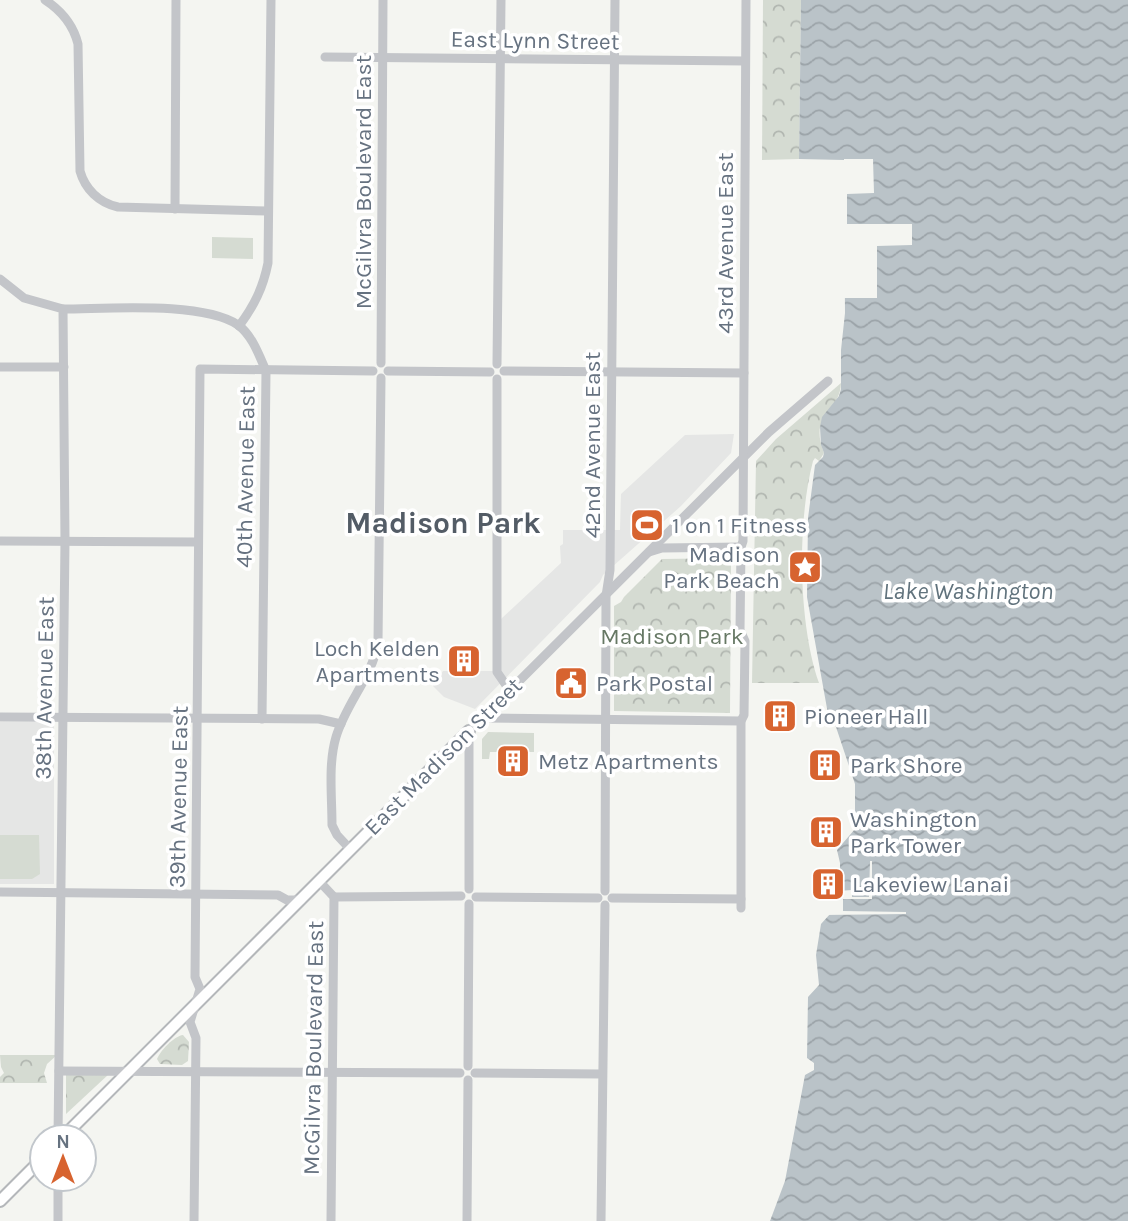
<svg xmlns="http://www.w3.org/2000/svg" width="1128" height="1221" viewBox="0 0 1128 1221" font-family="Karla,sans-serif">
	<defs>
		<pattern id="park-crowns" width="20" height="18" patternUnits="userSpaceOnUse" patternTransform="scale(1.75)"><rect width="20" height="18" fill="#d5dbd2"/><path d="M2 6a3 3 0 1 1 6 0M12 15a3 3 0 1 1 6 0" fill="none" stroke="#b1b6b0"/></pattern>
		<pattern id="water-waves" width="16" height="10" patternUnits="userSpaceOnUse" patternTransform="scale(1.75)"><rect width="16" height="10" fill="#bac3c8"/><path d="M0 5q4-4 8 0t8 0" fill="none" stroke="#9ba3a8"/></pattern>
	</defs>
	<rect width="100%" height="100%" fill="#f4f5f1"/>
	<g fill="#e5e6e5">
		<polygon points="734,434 731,453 681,506 603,575 600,582 475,709 444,697 433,686 443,671 501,671 501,619 561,563 560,546 563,544 563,530 620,530 621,494 685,435"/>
		<rect x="0" y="722" width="54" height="162"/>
	</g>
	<g fill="#d5dbd2">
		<polygon points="212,237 253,238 253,259 212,258"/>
		<polygon points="488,732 534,733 534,752 490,752 489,759 482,759 482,739"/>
		<polygon points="0,835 39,835 40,874 32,879 0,879"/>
	</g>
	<g fill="url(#park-crowns)">
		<polygon points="763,0 801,0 799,159 762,160"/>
		<path d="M 841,383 C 840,413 808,413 824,453 L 819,461 L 815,458 L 813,461 C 797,522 798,623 819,683 L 752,683 L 756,461 L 776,439 Z"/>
		<polygon points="731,558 730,713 614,711 614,606 621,602 624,597 662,559"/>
		<path d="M 183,1035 L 189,1042 L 188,1061 L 182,1065 L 160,1064 L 157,1059 C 160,1051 174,1036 183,1035 Z"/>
		<polygon points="0,1055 57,1055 47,1064 44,1073 47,1083 0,1083 0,1077 4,1073 1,1067"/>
		<polygon points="109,1074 66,1114 66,1075"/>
	</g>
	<polygon fill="url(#water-waves)" points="801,0 1128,0 1128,1221 770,1221 785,1181 805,1075 814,1070 814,1063 807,1058 808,997 819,985 816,955 821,924 840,903 840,863 837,850 855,829 855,784 836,727 828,714 807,597 808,518 815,465 823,457 824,453 821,445 820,427 822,417 839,396 841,389 841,350 845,313 844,160 799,159"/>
	<g fill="#f4f5f1">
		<polygon points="844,159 873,159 874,193 847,194 847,224 912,224 912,245 877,246 877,298 844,298"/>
		<polygon points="870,861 872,861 872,899 843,899 843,911 906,912 906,914 823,915 826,913 812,911 811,901 814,897 832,898 834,906 837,902 837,891 852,890 852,897 869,897"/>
	</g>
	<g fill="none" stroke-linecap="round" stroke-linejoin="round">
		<g stroke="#b4b7ba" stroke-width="14">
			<g id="major">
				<polyline points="63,1137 469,731"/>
				<polyline points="0,1201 42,1159"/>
			</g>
		</g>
		<g stroke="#c3c5c9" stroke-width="9">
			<path d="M 45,0 C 62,11 73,24 78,44 L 80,171 C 85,189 99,203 118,207 L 268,211"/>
			<polyline points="325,57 745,61"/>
			<polyline points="175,209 176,0"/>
			<polyline points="0,279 24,298 63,309 65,541 58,1137"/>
			<path d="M 63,309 C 107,309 202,301 238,325 C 252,335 259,355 266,371 L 262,719"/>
			<path d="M 239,326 C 254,306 263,288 268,263 L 271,0"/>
			<polyline points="381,363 383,0"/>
			<polyline points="497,364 501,0"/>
			<polyline points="0,367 64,367"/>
			<polyline points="388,371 490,372"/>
			<polyline points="504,371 744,373"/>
			<polyline points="497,379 497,672 510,691"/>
			<polyline points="0,541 197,542"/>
			<polyline points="649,552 662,548 741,547"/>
			<polyline points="0,717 319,719 341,724"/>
			<polyline points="482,718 741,721"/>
			<path d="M 350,849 L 337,835 L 332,825 C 332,796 328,764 336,737 C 346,703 373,676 378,642 L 381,378"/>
			<polyline points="319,881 334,897 331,1221"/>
			<polyline points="469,889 469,731 769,432 828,381"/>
			<polyline points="605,891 606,596 610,570 615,0"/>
			<polyline points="0,892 278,895 287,900 301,900"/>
			<polyline points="334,897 461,896"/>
			<polyline points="476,897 598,898"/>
			<polyline points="612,898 741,899"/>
			<polyline points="741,908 741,721 744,715 745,641 740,630 741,547 743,541 746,0"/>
			<polyline points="468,1066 469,904"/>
			<polyline points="59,1071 460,1073"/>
			<polyline points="475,1073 602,1074"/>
			<polyline points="58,1221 58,1179"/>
			<polyline points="194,1221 196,1038 190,1022 200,989 195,977 200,369 373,371"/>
			<polyline points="467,1221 468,1080"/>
			<polyline points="601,1221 605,905"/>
		</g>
		<use href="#major" stroke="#fff" stroke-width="10"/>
	</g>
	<defs>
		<g id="stadium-square" transform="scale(1.75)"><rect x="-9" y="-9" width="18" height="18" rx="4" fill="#d7632f" stroke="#fff"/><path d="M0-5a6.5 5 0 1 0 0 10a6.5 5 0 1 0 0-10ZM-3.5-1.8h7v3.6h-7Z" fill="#fff"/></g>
		<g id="sight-square" transform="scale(1.75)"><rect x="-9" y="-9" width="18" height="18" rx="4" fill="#d7632f" stroke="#fff"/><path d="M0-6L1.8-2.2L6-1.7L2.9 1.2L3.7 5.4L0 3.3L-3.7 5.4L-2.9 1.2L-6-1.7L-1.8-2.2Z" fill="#fff"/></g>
		<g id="building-square" transform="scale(1.75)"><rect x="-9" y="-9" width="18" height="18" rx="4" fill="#d7632f" stroke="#fff"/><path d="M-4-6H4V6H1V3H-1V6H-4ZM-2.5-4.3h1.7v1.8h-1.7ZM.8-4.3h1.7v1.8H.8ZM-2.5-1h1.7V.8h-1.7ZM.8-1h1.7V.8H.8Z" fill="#fff"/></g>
		<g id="civic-square" transform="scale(1.75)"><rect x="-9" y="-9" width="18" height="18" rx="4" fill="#d7632f" stroke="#fff"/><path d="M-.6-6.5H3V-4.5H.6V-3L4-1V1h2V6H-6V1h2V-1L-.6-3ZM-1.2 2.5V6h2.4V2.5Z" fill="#fff"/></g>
	</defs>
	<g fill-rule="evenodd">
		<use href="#stadium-square" x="647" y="525"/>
		<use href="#sight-square" x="805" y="567"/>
		<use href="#building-square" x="464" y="661"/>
		<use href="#civic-square" x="571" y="683"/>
		<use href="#building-square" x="780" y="716"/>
		<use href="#building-square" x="513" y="761"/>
		<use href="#building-square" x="825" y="765"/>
		<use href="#building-square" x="826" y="832"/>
		<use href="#building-square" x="828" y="884"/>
	</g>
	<g text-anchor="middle" stroke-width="7" stroke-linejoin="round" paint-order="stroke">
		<g font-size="23" fill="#667280" stroke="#fff">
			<text transform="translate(535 40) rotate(1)" y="8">East Lynn Street</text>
			<text transform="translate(363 182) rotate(-90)" y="8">McGilvra Boulevard East</text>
			<text transform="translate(725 243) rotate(-90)" y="8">43rd Avenue East</text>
			<text transform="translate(592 445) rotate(-90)" y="8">42nd Avenue East</text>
			<text transform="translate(245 477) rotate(-89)" y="8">40th Avenue East</text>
			<text transform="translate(44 688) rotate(-89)" y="8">38th Avenue East</text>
			<text transform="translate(443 756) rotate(-45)" y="8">East Madison Street</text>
			<text transform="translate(178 797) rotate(-89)" y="8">39th Avenue East</text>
			<text transform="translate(313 1048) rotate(-89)" y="8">McGilvra Boulevard East</text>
		</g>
		<g font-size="23" fill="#667280" stroke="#fff" text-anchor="start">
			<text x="672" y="533">1 on 1 Fitness</text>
			<text x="780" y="562" text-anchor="end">Madison<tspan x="780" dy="26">Park Beach</tspan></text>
			<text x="440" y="656" text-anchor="end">Loch Kelden<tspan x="440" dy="26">Apartments</tspan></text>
			<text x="596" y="691">Park Postal</text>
			<text x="804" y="724">Pioneer Hall</text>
			<text x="538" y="769">Metz Apartments</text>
			<text x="850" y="773">Park Shore</text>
			<text x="850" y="827">Washington<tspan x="850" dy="26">Park Tower</tspan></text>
			<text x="852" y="892">Lakeview Lanai</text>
		</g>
		<g font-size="23" fill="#667864" stroke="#fff">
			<text x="672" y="644">Madison Park</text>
		</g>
		<g font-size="24" font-style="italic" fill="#61737d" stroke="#fff">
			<text x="968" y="599">Lake Washington</text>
		</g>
		<g font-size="30" font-weight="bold" fill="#535c66" stroke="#fff">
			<text x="443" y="533">Madison Park</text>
		</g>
	</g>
	<g transform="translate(63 1158)"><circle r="33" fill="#ffffff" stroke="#c2c7cc" stroke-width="2"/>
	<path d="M0-5L12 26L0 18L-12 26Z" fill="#d7632f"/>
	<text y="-10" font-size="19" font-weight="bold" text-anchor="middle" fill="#667280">N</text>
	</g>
</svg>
